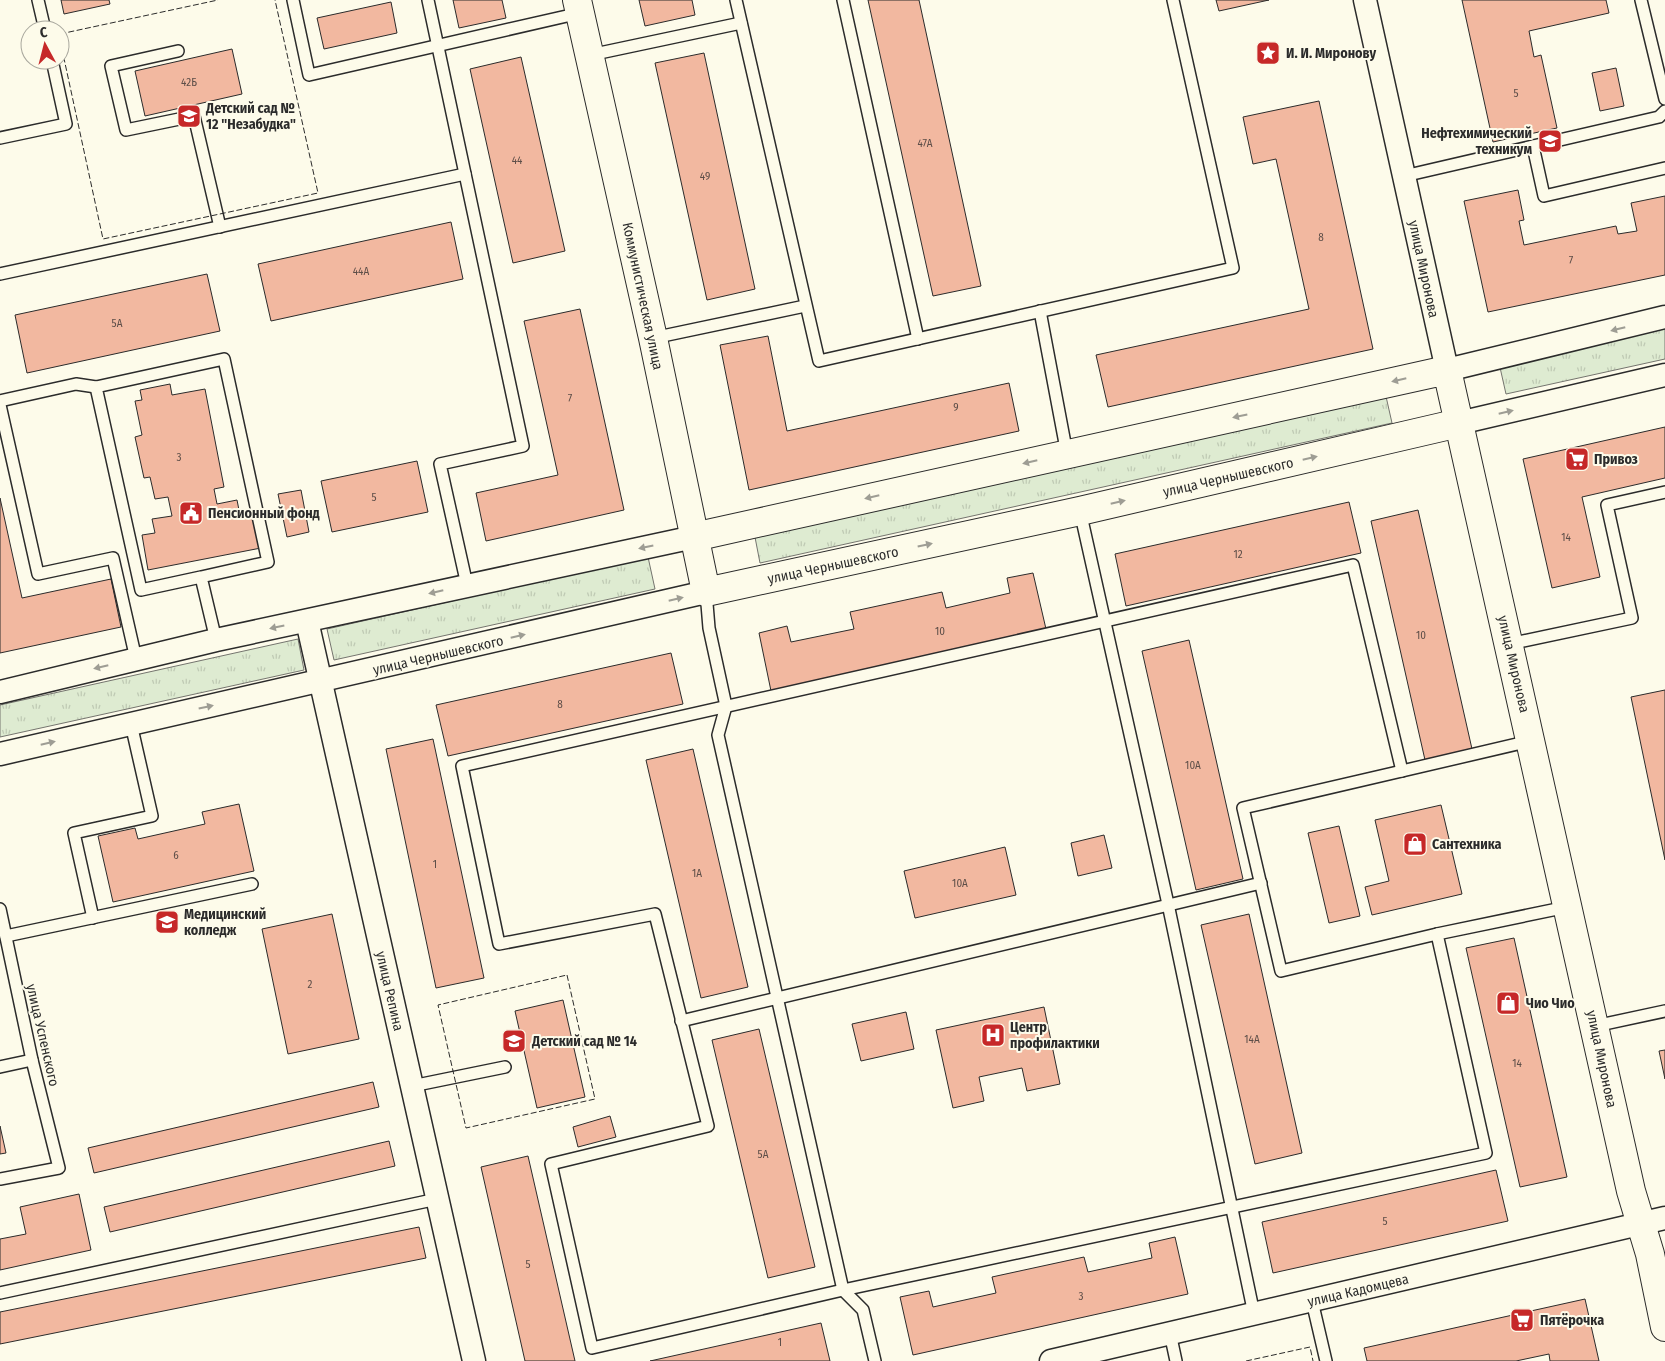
<svg xmlns="http://www.w3.org/2000/svg" width="1665" height="1361" viewBox="0 0 1665 1361" font-family="'Fira Sans Condensed',sans-serif">
	<defs>
		<pattern id="grass-tufts" width="24" height="20" patternUnits="userSpaceOnUse" patternTransform="scale(1.25)"><rect width="24" height="20" fill="#deebd1"/><path d="M3 7l-1-3M5 7V3M7 7l1-3M15 17l-1-3M17 17v-4M19 17l1-3" fill="none" stroke="#bfcab4"/></pattern>
	</defs>
	<rect width="100%" height="100%" fill="#fdfbea"/>
	<g fill="url(#grass-tufts)" stroke="#74746e">
		<polygon points="1665,326 1665,359 1506,394 1499,363"/>
		<polygon points="1385,392 1392,423 760,563 754,532"/>
		<polygon points="648,557 655,589 334,660 327,629"/>
		<polygon points="298,639 304,670 0,737 0,705"/>
	</g>
	<g fill="#f2b8a0" stroke="#2b2b2b">
		<polygon points="61,0 109,0 110,4 64,14"/>
		<polygon points="453,0 502,0 506,18 459,28"/>
		<polygon points="639,0 692,0 695,15 645,26"/>
		<polygon points="868,0 919,0 981,286 933,296"/>
		<polygon points="1216,0 1269,0 1219,11"/>
		<polygon points="1462,0 1606,0 1609,13 1529,31 1534,57 1541,55 1557,128 1493,142"/>
		<polygon points="391,2 397,33 324,49 317,18"/>
		<polygon points="232,49 242,94 145,116 135,71"/>
		<polygon points="704,53 755,289 707,300 655,63"/>
		<polygon points="521,57 565,251 513,263 470,69"/>
		<polygon points="1616,68 1624,106 1600,111 1592,73"/>
		<polygon points="1319,101 1373,349 1108,407 1096,355 1309,309 1276,159 1253,164 1243,117"/>
		<polygon points="1518,190 1524,220 1519,221 1524,245 1616,226 1618,234 1637,231 1631,203 1665,196 1665,275 1488,312 1464,201"/>
		<polygon points="451,222 463,279 271,321 258,264"/>
		<polygon points="207,274 220,331 27,373 15,315"/>
		<polygon points="580,309 624,510 486,541 476,493 558,475 524,321"/>
		<polygon points="768,336 787,431 1009,383 1019,431 749,490 720,345"/>
		<polygon points="170,384 172,395 205,389 224,487 214,489 217,504 237,500 240,515 254,512 261,548 148,570 142,535 155,533 152,519 172,516 168,497 155,499 150,477 144,478 135,437 142,435 135,401 142,400 140,390"/>
		<polygon points="1665,427 1665,478 1582,497 1600,577 1552,588 1523,459"/>
		<polygon points="417,461 428,512 332,532 321,481"/>
		<polygon points="301,490 309,532 287,537 278,494"/>
		<polygon points="0,498 22,598 111,579 121,627 0,653"/>
		<polygon points="1349,502 1361,553 1126,606 1115,554"/>
		<polygon points="1418,510 1472,749 1425,760 1371,521"/>
		<polygon points="1033,573 1046,629 771,691 759,633 787,626 791,642 854,629 850,612 942,592 946,608 1010,593 1007,578"/>
		<polygon points="1189,640 1243,879 1196,890 1142,651"/>
		<polygon points="671,653 683,704 448,756 436,705"/>
		<polygon points="1665,690 1665,860 1631,697"/>
		<polygon points="433,739 484,978 436,988 386,749"/>
		<polygon points="693,749 748,987 701,998 646,760"/>
		<polygon points="239,804 254,871 113,902 98,836 135,828 138,839 205,824 202,812"/>
		<polygon points="1441,805 1462,894 1372,915 1365,887 1389,881 1375,820"/>
		<polygon points="1339,826 1360,916 1329,923 1308,833"/>
		<polygon points="1104,835 1112,868 1078,876 1071,843"/>
		<polygon points="1005,847 1016,895 915,918 904,871"/>
		<polygon points="332,914 359,1039 288,1054 262,929"/>
		<polygon points="1249,914 1302,1153 1255,1164 1201,925"/>
		<polygon points="1514,938 1567,1177 1520,1187 1466,948"/>
		<polygon points="563,1000 585,1097 537,1108 515,1011"/>
		<polygon points="1044,1007 1060,1084 1027,1091 1022,1068 979,1077 984,1101 953,1108 936,1030"/>
		<polygon points="906,1012 914,1049 861,1061 852,1024"/>
		<polygon points="759,1029 815,1267 768,1278 712,1040"/>
		<polygon points="1665,1050 1665,1079 1659,1051"/>
		<polygon points="373,1082 379,1107 94,1173 88,1148"/>
		<polygon points="610,1116 616,1137 578,1147 573,1127"/>
		<polygon points="0,1126 6,1153 0,1154"/>
		<polygon points="389,1141 395,1166 110,1232 104,1207"/>
		<polygon points="528,1156 575,1361 525,1361 481,1167"/>
		<polygon points="1496,1170 1508,1221 1273,1273 1262,1222"/>
		<polygon points="79,1194 91,1250 0,1270 0,1239 26,1234 20,1207"/>
		<polygon points="419,1227 426,1258 0,1344 0,1312"/>
		<polygon points="1175,1237 1188,1294 913,1355 900,1297 929,1291 933,1307 996,1293 992,1277 1084,1257 1088,1272 1152,1258 1149,1243"/>
		<polygon points="1585,1299 1599,1361 1550,1361 1549,1354 1516,1361 1367,1361 1364,1348"/>
		<polygon points="821,1323 830,1361 650,1361"/>
	</g>
	<g fill="none" stroke-linecap="round" stroke-linejoin="round">
		<g stroke="#2b2b2b" stroke-width="14">
			<g id="lane">
				<polyline points="38,0 45,30"/>
				<polyline points="293,0 309,75 580,13"/>
				<polyline points="428,0 523,446 440,464 467,585"/>
				<polyline points="736,0 819,361 1233,268 1173,0"/>
				<polyline points="843,0 918,339"/>
				<polyline points="1641,0 1665,99"/>
				<polyline points="178,51 111,66 126,130 194,116 220,227"/>
				<polyline points="590,55 741,23"/>
				<polyline points="0,138 66,124 52,60"/>
				<polyline points="1533,146 1544,196 1665,168"/>
				<polyline points="1404,176 1659,117 1665,111"/>
				<polyline points="0,274 465,174"/>
				<polyline points="1040,311 1067,454"/>
				<polyline points="653,338 805,306"/>
				<polyline points="0,401 76,384 96,387"/>
				<polyline points="0,405 38,574 113,558 136,659"/>
				<polyline points="1080,511 1168,904 1254,1314"/>
				<polyline points="201,577 141,590 96,387 224,359 268,562 201,577 216,640"/>
				<polyline points="706,592 709,628 726,706 718,735 843,1290 863,1310 875,1361"/>
				<polyline points="1509,644 1632,618 1607,505 1665,492"/>
				<polyline points="1530,741 1402,771 1353,565 462,766 499,944 655,914 708,1126 551,1164 592,1348 843,1290 1486,1153 1437,934 1567,907"/>
				<polyline points="1402,771 1243,808 1281,971 1437,934"/>
				<polyline points="0,909 32,1060 59,1168 0,1179"/>
				<polyline points="93,918 74,833 152,816 131,724"/>
				<polyline points="6,936 252,884"/>
				<polyline points="681,1021 1261,883"/>
				<polyline points="1595,1026 1665,1011"/>
				<polyline points="0,1067 32,1060"/>
				<polyline points="412,1086 505,1067"/>
				<polyline points="0,1293 437,1199"/>
				<polyline points="1312,1301 1326,1361"/>
				<polyline points="1170,1333 1176,1361"/>
			</g>
		</g>
		<g stroke="#2b2b2b" stroke-width="25">
			<g id="street">
				<polyline points="1365,0 1447,370 1665,317"/>
				<polyline points="1459,423 1665,375"/>
				<polyline points="307,621 474,1361"/>
				<polyline points="0,692 216,640 694,537"/>
				<polyline points="0,754 706,592"/>
				<polyline points="1051,1361 1665,1218"/>
			</g>
		</g>
		<g stroke="#2b2b2b" stroke-width="30">
			<g id="secondary">
				<polyline points="577,0 653,338 706,592 1080,511 1459,423"/>
				<polyline points="694,537 1447,370 1631,1191 1650,1254 1665,1327"/>
			</g>
		</g>
		<use href="#lane" stroke="#fdfbea" stroke-width="11"/>
		<use href="#street" stroke="#fdfbea" stroke-width="22"/>
		<use href="#secondary" stroke="#fdfbea" stroke-width="28"/>
		<g stroke="#2b2b2b" stroke-width="1" stroke-dasharray="6 2.5" stroke-linecap="butt">
			<polyline points="60,34 218,0"/>
			<polyline points="60,40 103,239 318,193 275,0"/>
			<polygon points="567,975 595,1099 466,1128 438,1005"/>
			<polyline points="1246,1361 1310,1347 1313,1361"/>
		</g>
	</g>
	<defs><path id="oneway-solid" d="M-6-.8H1V-3.2L6.5 0L1 3.2V.8H-6Z" transform="scale(1.25)"/></defs>
	<g fill="#9e9d94">
		<use href="#oneway-solid" transform="translate(1618 329) rotate(166)"/>
		<use href="#oneway-solid" transform="translate(1399 380) rotate(167)"/>
		<use href="#oneway-solid" transform="translate(1506 412) rotate(-13)"/>
		<use href="#oneway-solid" transform="translate(1240 416) rotate(168)"/>
		<use href="#oneway-solid" transform="translate(1310 458) rotate(-13)"/>
		<use href="#oneway-solid" transform="translate(1030 462) rotate(167)"/>
		<use href="#oneway-solid" transform="translate(872 497) rotate(167)"/>
		<use href="#oneway-solid" transform="translate(1118 502) rotate(-13)"/>
		<use href="#oneway-solid" transform="translate(925 545) rotate(-12)"/>
		<use href="#oneway-solid" transform="translate(646 547) rotate(168)"/>
		<use href="#oneway-solid" transform="translate(436 592) rotate(167)"/>
		<use href="#oneway-solid" transform="translate(676 599) rotate(-13)"/>
		<use href="#oneway-solid" transform="translate(277 627) rotate(168)"/>
		<use href="#oneway-solid" transform="translate(518 636) rotate(-13)"/>
		<use href="#oneway-solid" transform="translate(101 667) rotate(167)"/>
		<use href="#oneway-solid" transform="translate(206 707) rotate(-12)"/>
		<use href="#oneway-solid" transform="translate(48 743) rotate(-13)"/>
	</g>
	<defs>
		<g id="sight-square" transform="scale(1.25)"><rect x="-9" y="-9" width="18" height="18" rx="4" fill="#c62828" stroke="#fdfbea"/><path d="M0-6L1.8-2.2L6-1.7L2.9 1.2L3.7 5.4L0 3.3L-3.7 5.4L-2.9 1.2L-6-1.7L-1.8-2.2Z" fill="#fff"/></g>
		<g id="school-square" transform="scale(1.25)"><rect x="-9" y="-9" width="18" height="18" rx="4" fill="#c62828" stroke="#fdfbea"/><path d="M0-5L7-2L0 1L-7-2ZM-4 1L0 2.5L4 1V4Q0 6-4 4Z" fill="#fff"/></g>
		<g id="university-square" transform="scale(1.25)"><rect x="-9" y="-9" width="18" height="18" rx="4" fill="#c62828" stroke="#fdfbea"/><path d="M0-5L7-2L0 1L-7-2ZM-4 1L0 2.5L4 1V4Q0 6-4 4Z" fill="#fff"/></g>
		<g id="supermarket-square" transform="scale(1.25)"><rect x="-9" y="-9" width="18" height="18" rx="4" fill="#c62828" stroke="#fdfbea"/><path d="M-6-5.5h2.5l.6 2H6L4.5 2H-2.5L-4.4-4H-6ZM-1.5 3.2a1.3 1.3 0 1 0 .1 0ZM3 3.2a1.3 1.3 0 1 0 .1 0Z" fill="#fff"/></g>
		<g id="civic-square" transform="scale(1.25)"><rect x="-9" y="-9" width="18" height="18" rx="4" fill="#c62828" stroke="#fdfbea"/><path d="M-.6-6.5H3V-4.5H.6V-3L4-1V1h2V6H-6V1h2V-1L-.6-3ZM-1.2 2.5V6h2.4V2.5Z" fill="#fff"/></g>
		<g id="shop-square" transform="scale(1.25)"><rect x="-9" y="-9" width="18" height="18" rx="4" fill="#c62828" stroke="#fdfbea"/><path d="M-5-2.5h2.3a2.7 3.5 0 0 1 5.4 0H5L5.5 6h-11ZM-1.5-2.5h3a1.5 2.3 0 0 0-3 0Z" fill="#fff"/></g>
		<g id="hospital-square" transform="scale(1.25)"><rect x="-9" y="-9" width="18" height="18" rx="4" fill="#c62828" stroke="#fdfbea"/><path d="M-5-5h3v3.5h4V-5h3V5h-3V1.5h-4V5h-3Z" fill="#fff"/></g>
	</defs>
	<g fill-rule="evenodd">
		<use href="#sight-square" x="1268" y="53"/>
		<use href="#school-square" x="189" y="116"/>
		<use href="#university-square" x="1550" y="141"/>
		<use href="#supermarket-square" x="1577" y="459"/>
		<use href="#civic-square" x="191" y="513"/>
		<use href="#shop-square" x="1415" y="844"/>
		<use href="#university-square" x="167" y="922"/>
		<use href="#shop-square" x="1508" y="1003"/>
		<use href="#hospital-square" x="993" y="1035"/>
		<use href="#school-square" x="514" y="1041"/>
		<use href="#supermarket-square" x="1522" y="1320"/>
	</g>
	<g text-anchor="middle" stroke-width="4" stroke-linejoin="round" paint-order="stroke">
		<g font-size="11" fill="#5d4e48">
			<text x="189" y="86">42Б</text>
			<text x="1516" y="97">5</text>
			<text x="925" y="147">47А</text>
			<text x="517" y="164">44</text>
			<text x="705" y="180">49</text>
			<text x="1321" y="241">8</text>
			<text x="1571" y="264">7</text>
			<text x="361" y="275">44А</text>
			<text x="117" y="327">5А</text>
			<text x="570" y="402">7</text>
			<text x="956" y="411">9</text>
			<text x="179" y="461">3</text>
			<text x="374" y="501">5</text>
			<text x="1566" y="541">14</text>
			<text x="1238" y="558">12</text>
			<text x="940" y="635">10</text>
			<text x="1421" y="639">10</text>
			<text x="560" y="708">8</text>
			<text x="1193" y="769">10А</text>
			<text x="176" y="859">6</text>
			<text x="435" y="868">1</text>
			<text x="697" y="877">1А</text>
			<text x="960" y="887">10А</text>
			<text x="310" y="988">2</text>
			<text x="1252" y="1043">14А</text>
			<text x="1517" y="1067">14</text>
			<text x="763" y="1158">5А</text>
			<text x="1385" y="1225">5</text>
			<text x="528" y="1268">5</text>
			<text x="1081" y="1300">3</text>
			<text x="780" y="1346">1</text>
		</g>
		<g font-size="14" font-weight="bold" fill="#2b2b2b" stroke="#fdfbea" text-anchor="start">
			<text x="1286" y="58">И. И. Миронову</text>
			<text x="206" y="113">Детский сад №<tspan x="206" dy="16">12 "Незабудка"</tspan></text>
			<text x="1532" y="138" text-anchor="end">Нефтехимический<tspan x="1532" dy="16">техникум</tspan></text>
			<text x="1594" y="464">Привоз</text>
			<text x="208" y="518">Пенсионный фонд</text>
			<text x="1432" y="849">Сантехника</text>
			<text x="184" y="919">Медицинский<tspan x="184" dy="16">колледж</tspan></text>
			<text x="1526" y="1008">Чио Чио</text>
			<text x="1010" y="1032">Центр<tspan x="1010" dy="16">профилактики</tspan></text>
			<text x="532" y="1046">Детский сад № 14</text>
			<text x="1540" y="1325">Пятёрочка</text>
		</g>
		<g font-size="14" fill="#2b2b2b" stroke="#fdfbea">
			<text transform="translate(1424 269) rotate(78)" y="5">улица Миронова</text>
			<text transform="translate(643 296) rotate(78)" y="5">Коммунистическая улица</text>
			<text transform="translate(1228 477) rotate(-13)" y="5">улица Чернышевского</text>
			<text transform="translate(833 565) rotate(-12)" y="5">улица Чернышевского</text>
			<text transform="translate(438 655) rotate(-13)" y="5">улица Чернышевского</text>
			<text transform="translate(1514 664) rotate(77)" y="5">улица Миронова</text>
			<text transform="translate(390 991) rotate(77)" y="5">улица Репина</text>
			<text transform="translate(43 1035) rotate(77)" y="5">улица Успенского</text>
			<text transform="translate(1602 1059) rotate(78)" y="5">улица Миронова</text>
			<text transform="translate(1358 1290) rotate(-13)" y="5">улица Кадомцева</text>
		</g>
	</g>
	<g transform="translate(45 45) rotate(353)"><circle r="24" fill="#fdfbea" stroke="#a9a89e"/>
	<path d="M0-4L9 19L0 12L-9 19Z" fill="#c62828"/>
	<text y="-8" font-size="14" font-weight="bold" text-anchor="middle" fill="#2b2b2b">С</text>
	</g>
</svg>
